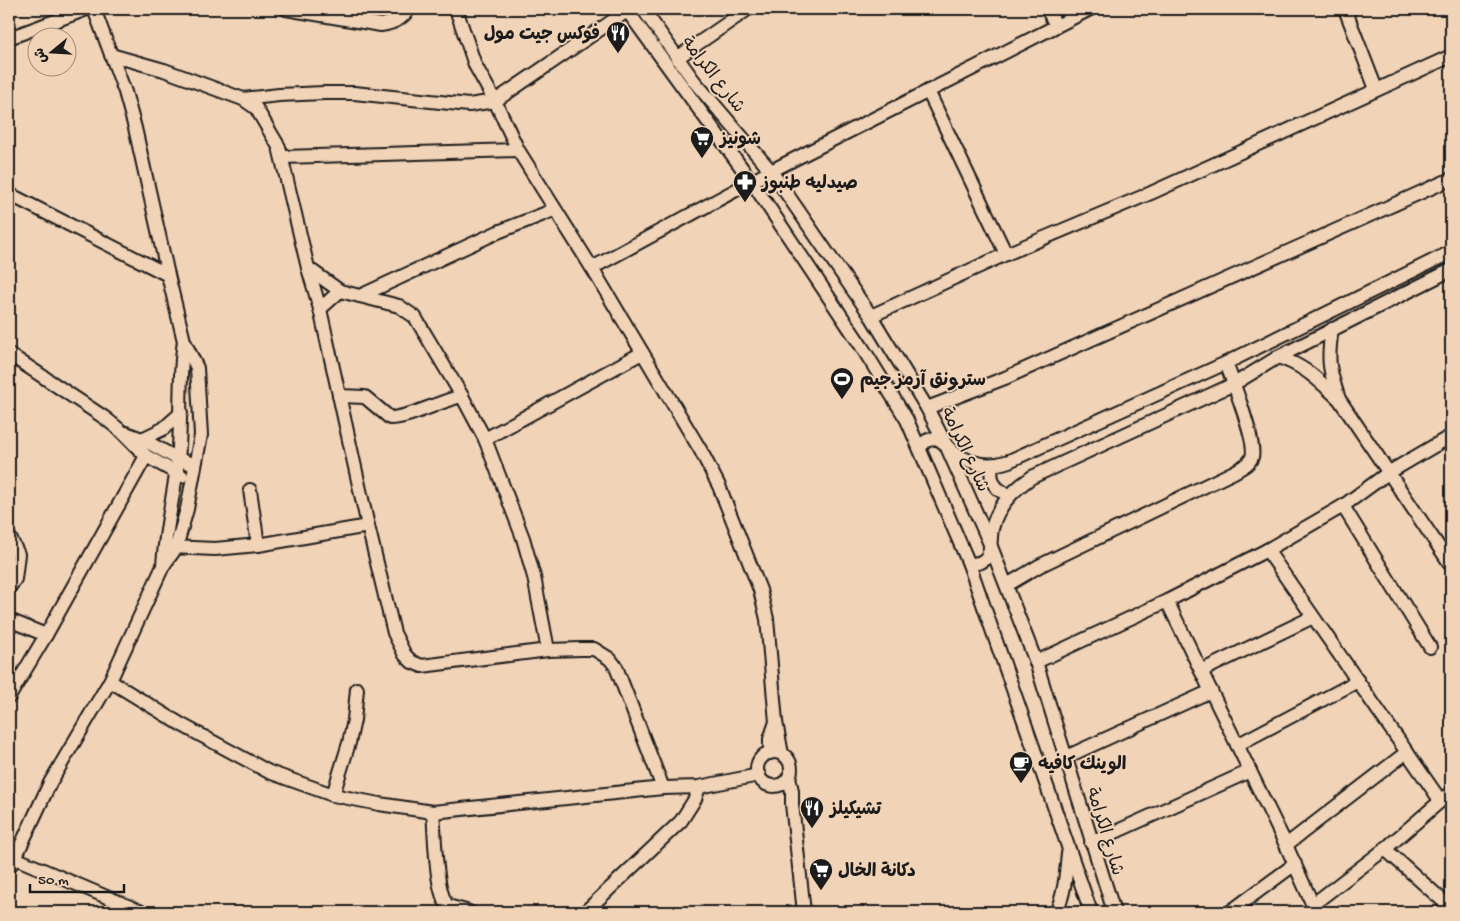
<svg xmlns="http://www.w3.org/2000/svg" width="1460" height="921" viewBox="0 0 1460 921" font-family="'Gochi Hand','Playpen Sans Arabic',sans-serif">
	<rect width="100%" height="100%" fill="#f1d3b7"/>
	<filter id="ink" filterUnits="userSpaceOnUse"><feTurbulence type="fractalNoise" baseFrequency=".02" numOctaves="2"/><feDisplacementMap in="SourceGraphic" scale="10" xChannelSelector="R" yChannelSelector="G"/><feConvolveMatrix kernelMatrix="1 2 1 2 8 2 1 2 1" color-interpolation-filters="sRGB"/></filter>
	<g filter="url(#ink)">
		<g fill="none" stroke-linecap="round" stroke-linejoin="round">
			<g stroke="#1c1c1c" stroke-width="16">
				<g id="minor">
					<path d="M 286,9 L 381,25 C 394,23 402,19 409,9"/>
					<polyline points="456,9 475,65 495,101 518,150 592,268"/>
					<polyline points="626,9 752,182 862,347 907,420 969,564 1091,912"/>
					<polyline points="643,9 694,81 771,171 871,316 927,408 946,445 990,544 1036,662 1114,912"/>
					<polyline points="1047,9 1056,25"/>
					<polyline points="1345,9 1376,89"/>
					<polyline points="9,38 87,9"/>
					<polyline points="111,55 164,70 243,99 256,108 279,147 308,268 320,309 368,526 394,633 405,655 412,662 422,666 548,650 581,649 594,649 610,659 616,667 663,788"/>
					<polyline points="677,58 748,9"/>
					<polyline points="928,91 1006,254"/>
					<polyline points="243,99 279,95 324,93 354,93 469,105 495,101 627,11"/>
					<polyline points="283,157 518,150"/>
					<polyline points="9,194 168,275"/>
					<polyline points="308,268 340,291 399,306 415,317 462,396 485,439 523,538 534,577 548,650"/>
					<polyline points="360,296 498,232 554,210"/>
					<polyline points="320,309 340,291"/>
					<polyline points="871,316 1006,254 1151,193 1451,56"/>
					<path d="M 1332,329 C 1327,361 1329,369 1339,399 L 1451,565"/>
					<polyline points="9,354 105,418 121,431 146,456 182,476"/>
					<path d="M 1278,357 C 1305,366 1317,379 1338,398"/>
					<path d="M 339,396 L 365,397 L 390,418 C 410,418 440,401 462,396"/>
					<polyline points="927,408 1005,378 1451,179"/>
					<polyline points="126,433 142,439 178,459 195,465"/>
					<polyline points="142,439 163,429 181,413"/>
					<polyline points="485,439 642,353"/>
					<path d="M 920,448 C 924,441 930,438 938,439 C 944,442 948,447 953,452 C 970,464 989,468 1009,461 L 1226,363 L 1451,252"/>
					<path d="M 992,465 C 989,480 995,491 1010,495"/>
					<polyline points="250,490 258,545"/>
					<polyline points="1343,506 1430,647"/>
					<polyline points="9,536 18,554 15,579 9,588"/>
					<polyline points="170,547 215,549 258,545 368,526"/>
					<polyline points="1267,550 1440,800"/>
					<path d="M 969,564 C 976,564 983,563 987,557 C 992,549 990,538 992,529 C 997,506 1013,490 1032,477 L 1234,384 L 1278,357 L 1451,270"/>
					<path d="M 163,566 C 165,530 174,495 178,460 C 182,420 178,380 184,341"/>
					<path d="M 1007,585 L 1039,566 L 1234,472 C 1240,468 1249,465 1252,457 C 1257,444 1232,379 1226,363"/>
					<polyline points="1167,601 1286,845 1316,912"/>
					<polyline points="9,620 46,635"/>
					<polyline points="1036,662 1167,601 1267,550 1343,506 1388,473 1451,436"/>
					<polyline points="1201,671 1313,617"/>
					<polyline points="110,681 182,725 269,772 333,795 379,804 433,812 663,788 699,787 759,775"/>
					<polyline points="9,697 46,635 146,456"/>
					<polyline points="1237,745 1358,681"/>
					<circle cx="774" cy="769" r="17"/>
					<polyline points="770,753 770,739 776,722"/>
					<polyline points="782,754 776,722 767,619 760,590 746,554 719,486 701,451 592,268 771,171 1090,9"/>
					<polyline points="1066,757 1211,691"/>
					<polyline points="789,777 792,791 792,804 804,912"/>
					<polyline points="333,795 349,743 354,720 357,689"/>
					<path d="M 433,812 C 435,833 435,892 448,906 L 469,912"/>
					<polyline points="1091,843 1250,771"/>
					<polyline points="1286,845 1407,752"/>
					<polyline points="1385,849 1451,908"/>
					<polyline points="9,854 15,858 142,912"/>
					<polyline points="9,867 15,858 50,783 110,681 163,566 176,548 187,509 201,435 197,368 184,341 168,275 135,128 125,92 94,9"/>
					<polyline points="1312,905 1385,849 1451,792"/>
					<polyline points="585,912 681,821 695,799 699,787"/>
					<path d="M 1056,912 C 1065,894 1066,873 1068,853"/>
					<polyline points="1230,912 1295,864"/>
				</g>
			</g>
			<use href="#minor" stroke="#f1d3b7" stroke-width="12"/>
		</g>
	</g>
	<defs>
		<g id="restaurant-pin" transform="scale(1.25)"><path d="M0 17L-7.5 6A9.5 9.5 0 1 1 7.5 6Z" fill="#1c1c1c" stroke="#f1d3b7"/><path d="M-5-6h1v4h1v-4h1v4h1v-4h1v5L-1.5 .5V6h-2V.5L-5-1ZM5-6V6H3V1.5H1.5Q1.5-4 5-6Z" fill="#fff"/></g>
		<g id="supermarket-pin" transform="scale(1.25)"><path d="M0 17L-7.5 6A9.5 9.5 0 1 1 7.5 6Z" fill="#1c1c1c" stroke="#f1d3b7"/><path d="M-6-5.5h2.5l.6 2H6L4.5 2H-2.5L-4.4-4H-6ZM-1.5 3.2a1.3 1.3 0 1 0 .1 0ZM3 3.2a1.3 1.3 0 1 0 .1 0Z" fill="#fff"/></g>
		<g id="pharmacy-pin" transform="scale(1.25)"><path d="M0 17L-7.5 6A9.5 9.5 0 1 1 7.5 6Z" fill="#1c1c1c" stroke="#f1d3b7"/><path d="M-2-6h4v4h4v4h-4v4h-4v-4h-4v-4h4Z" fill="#fff"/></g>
		<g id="stadium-pin" transform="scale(1.25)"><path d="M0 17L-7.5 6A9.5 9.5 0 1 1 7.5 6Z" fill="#1c1c1c" stroke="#f1d3b7"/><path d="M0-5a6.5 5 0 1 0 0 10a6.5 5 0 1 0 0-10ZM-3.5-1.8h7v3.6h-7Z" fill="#fff"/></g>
		<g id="cafe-pin" transform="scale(1.25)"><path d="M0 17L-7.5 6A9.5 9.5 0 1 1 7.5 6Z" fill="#1c1c1c" stroke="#f1d3b7"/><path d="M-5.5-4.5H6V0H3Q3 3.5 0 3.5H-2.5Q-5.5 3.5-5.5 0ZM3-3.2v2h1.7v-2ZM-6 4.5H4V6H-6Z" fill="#fff"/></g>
	</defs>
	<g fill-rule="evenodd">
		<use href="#restaurant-pin" x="618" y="33"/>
		<use href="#supermarket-pin" x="702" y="138"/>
		<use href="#pharmacy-pin" x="745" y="182"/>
		<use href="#stadium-pin" x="842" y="379"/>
		<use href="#cafe-pin" x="1021" y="763"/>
		<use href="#restaurant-pin" x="812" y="808"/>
		<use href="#supermarket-pin" x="821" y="870"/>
	</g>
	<g text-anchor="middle" stroke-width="4" stroke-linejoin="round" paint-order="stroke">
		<g font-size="18" font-weight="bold" fill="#1c1c1c" stroke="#f1d3b7" text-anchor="start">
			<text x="600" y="39" text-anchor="end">فوكس جيت مول</text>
			<text x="720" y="144">شونيز</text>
			<text x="762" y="188">صيدليه طنبوز</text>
			<text x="860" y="385">سترونق آرمز جيم</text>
			<text x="1038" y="769">الوينك كافيه</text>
			<text x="830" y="814">تشيكيلز</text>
			<text x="838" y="876">دكانة الخال</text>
		</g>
		<g font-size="18" fill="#1c1c1c" stroke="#f1d3b7">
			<text transform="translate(714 74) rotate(52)" y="6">شارع الكرامة</text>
			<text transform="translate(966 449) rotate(65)" y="6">شارع الكرامة</text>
			<text transform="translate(1106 831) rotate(73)" y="6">شارع الكرامة</text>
		</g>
	</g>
	<rect width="1460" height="921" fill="none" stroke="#f1d3b7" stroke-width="30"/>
	<rect x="15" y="15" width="1430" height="891" fill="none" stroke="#1c1c1c" stroke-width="2" filter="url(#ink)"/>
	<g transform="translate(52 52) rotate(252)"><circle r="24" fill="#f1d3b7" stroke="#9c8a79"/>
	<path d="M0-4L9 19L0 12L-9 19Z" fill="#1c1c1c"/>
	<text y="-8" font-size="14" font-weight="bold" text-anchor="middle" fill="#1c1c1c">ش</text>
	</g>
	<path d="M30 884v8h94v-8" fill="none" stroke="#1c1c1c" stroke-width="2.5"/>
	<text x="38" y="884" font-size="15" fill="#1c1c1c" stroke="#f1d3b7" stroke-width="4" paint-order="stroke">50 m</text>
</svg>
